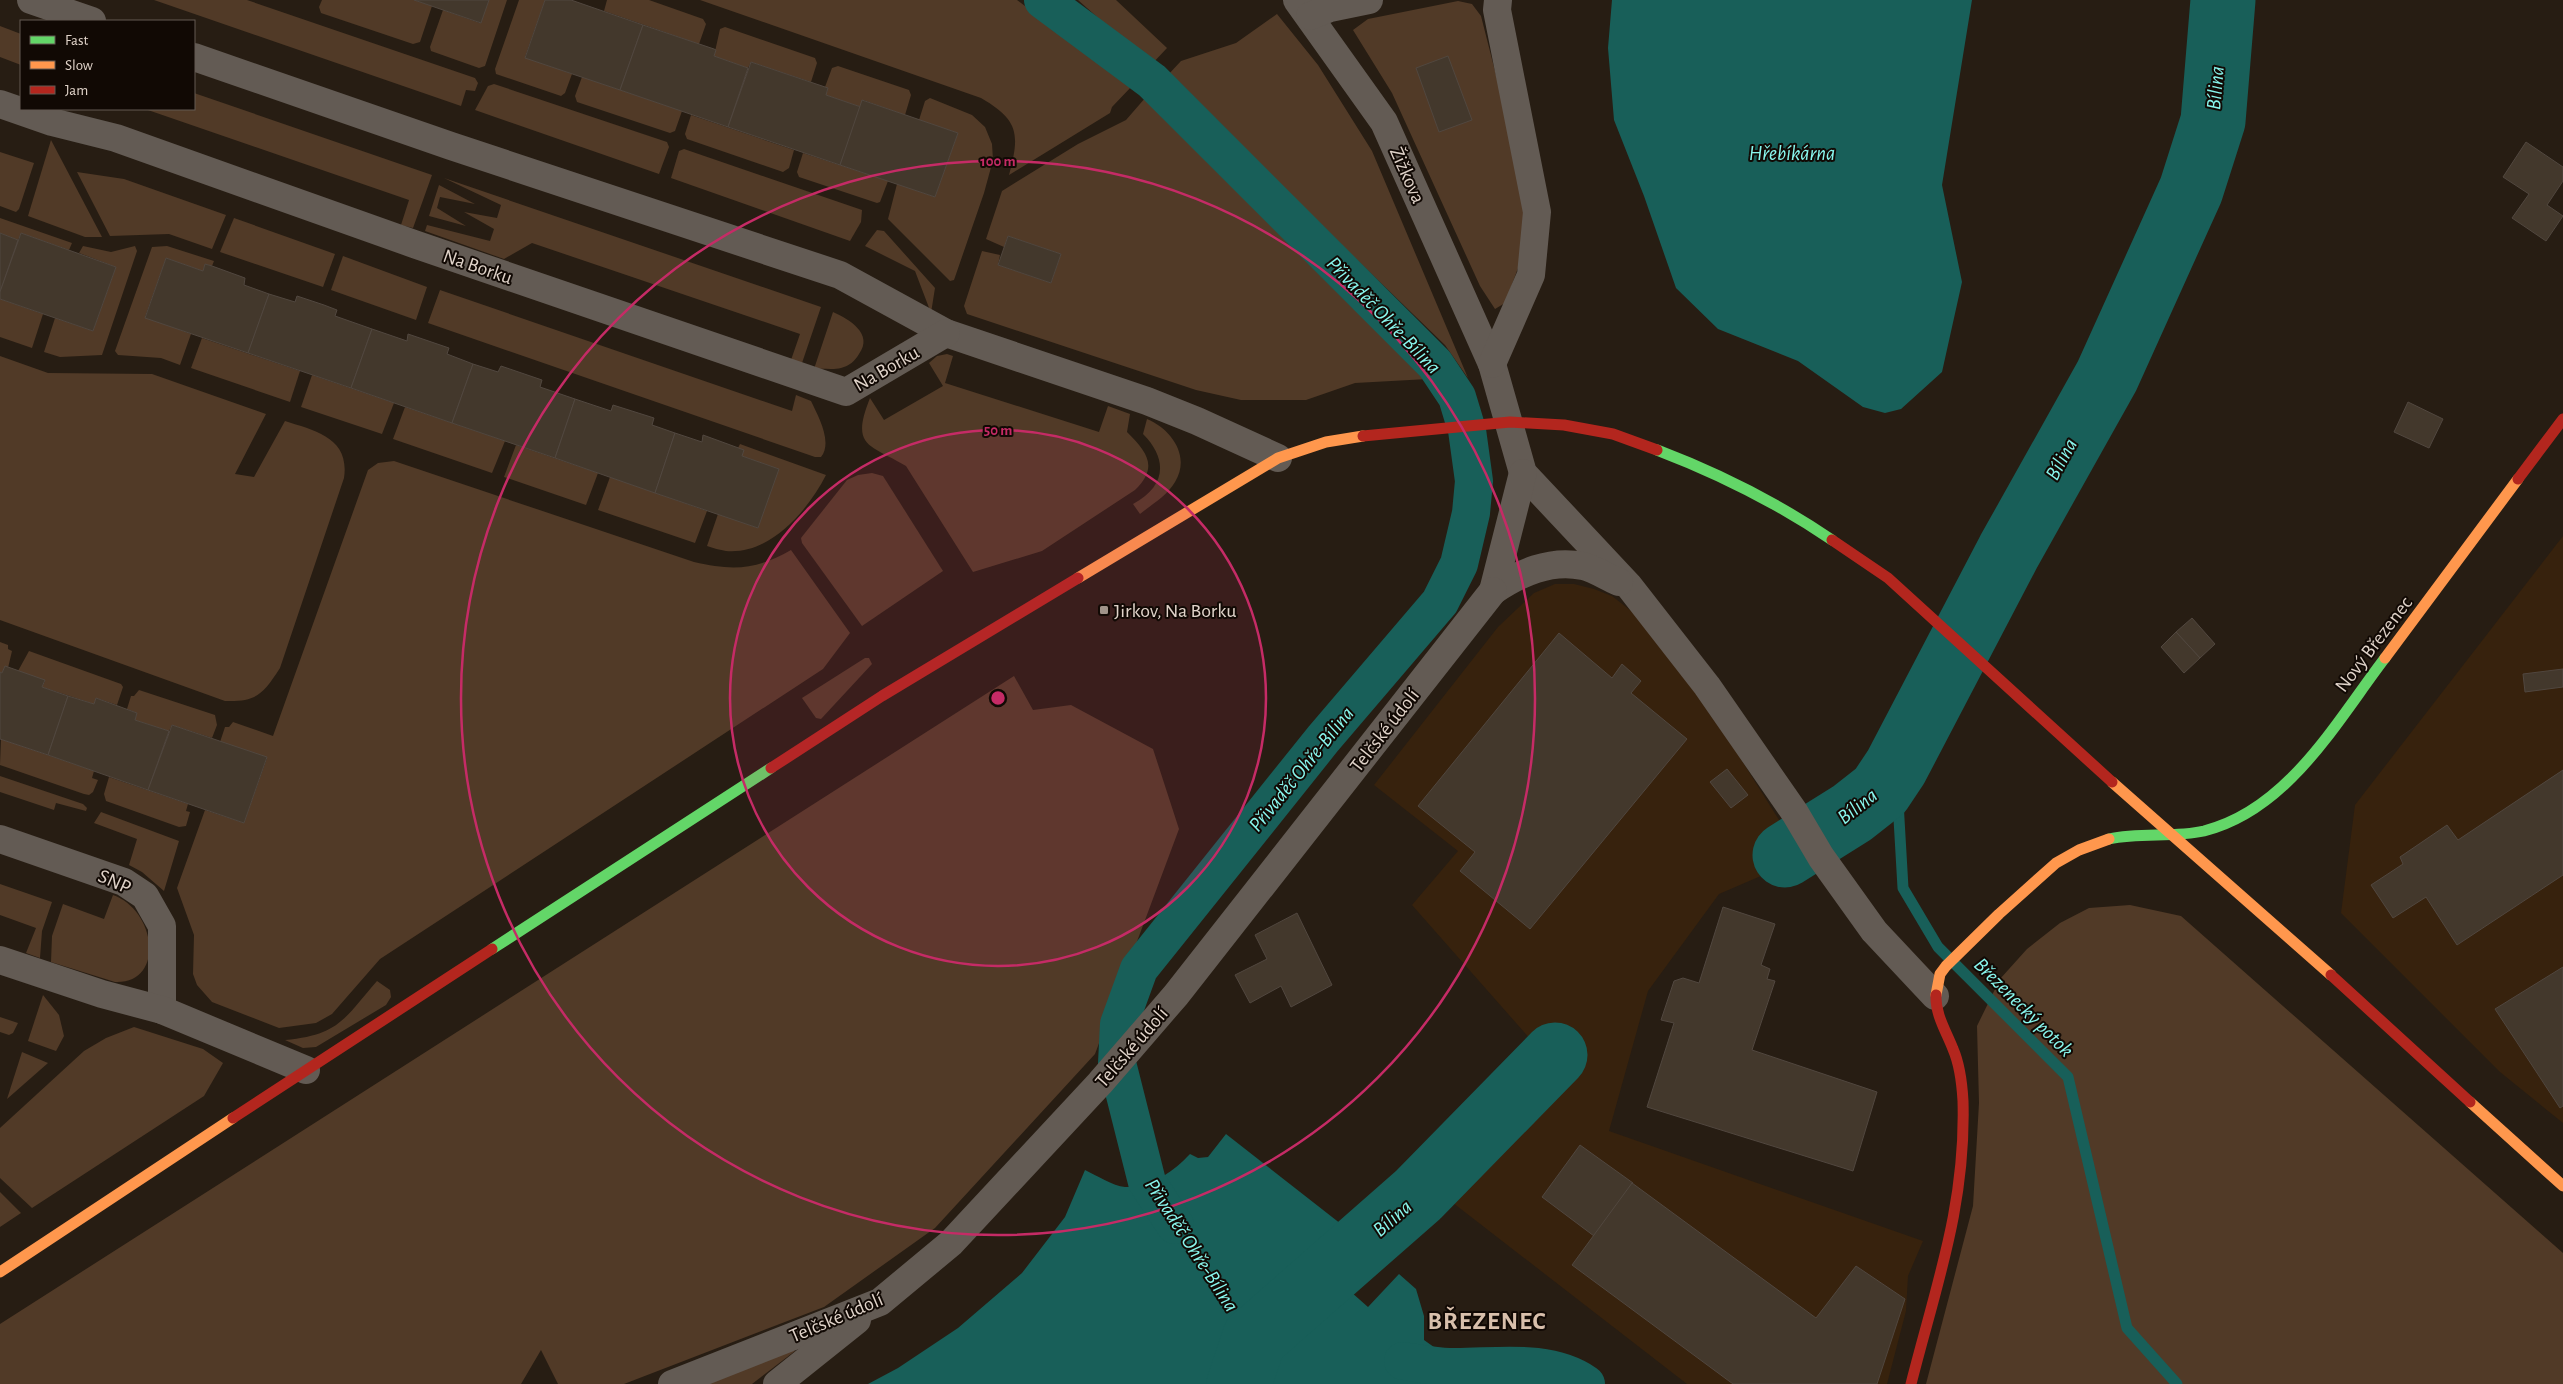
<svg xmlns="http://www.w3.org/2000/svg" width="2563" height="1384" viewBox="0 0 2563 1384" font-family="'Alegreya Sans',sans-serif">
	<rect width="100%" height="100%" fill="#271d13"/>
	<g fill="#37220d">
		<polygon points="2563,536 2563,1123 2500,1072 2341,913 2355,805"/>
		<polygon points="1555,584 1574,584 1594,589 1612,596 1635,614 1710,710 1786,831 1776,835 1789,864 1719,894 1648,991 1609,1131 1923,1241 1908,1276 1906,1311 1887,1384 1687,1384 1448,1199 1565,1065 1555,1055 1539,1049 1412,905 1458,851 1374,785 1498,627 1534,593"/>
	</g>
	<g fill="#513a27">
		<polygon points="154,0 247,0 475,78 478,83 475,91 466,90 461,106"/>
		<polygon points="322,0 414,0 432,6 420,42 413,44 321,13 319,7"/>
		<polygon points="489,0 507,0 485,66 479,68 431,51 430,47 443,10 480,23"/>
		<polygon points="519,0 545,0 525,57 572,74 565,93 561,96 496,74 495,69"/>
		<polygon points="607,0 649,0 703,19 706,24 699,44 604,11"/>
		<path d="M 700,0 L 1017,0 L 1132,86 L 1112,107 L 1110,113 L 1009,175 C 1020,134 1019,120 981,98 Z"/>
		<polygon points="1078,0 1116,0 1167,48 1151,65"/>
		<polygon points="1458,1 1472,4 1481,16 1526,193 1521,260 1505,303 1495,309 1480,286 1392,93 1353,30 1368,19"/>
		<polygon points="1277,14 1318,65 1372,151 1468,378 1445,345 1167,76 1181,61 1236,43"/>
		<polygon points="0,26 21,34 21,65 0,57"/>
		<polygon points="725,27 815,58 817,63 811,82 751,62 748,68 714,56 720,29"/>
		<polygon points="838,66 909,90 911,95 905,115 863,100 861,107 826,95 828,89 825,87 832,68"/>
		<polygon points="582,77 682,111 675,131 670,133 577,102 575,96"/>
		<polygon points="494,84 667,142 669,147 659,174 475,110 488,86"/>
		<polygon points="194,93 432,175 413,228 401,225 409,200 145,109 194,109"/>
		<polygon points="1146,97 1407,350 1428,379 1355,383 1306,400 1241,400 1196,390 967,314 964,306 982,251 1000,255 998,265 1051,283 1061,254 1008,236 1004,247 986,239 1002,191 1078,144 1126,120"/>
		<polygon points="930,98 972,115 985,127 992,144 993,160 984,193 954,280 950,281 888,219 897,184 935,197 958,133 919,120 925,101"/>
		<polygon points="691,115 794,150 789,168 783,172 687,139 685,134"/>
		<polygon points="51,140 102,237 85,237 28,216"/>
		<polygon points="684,149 862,210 861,222 850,241 671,178 679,151"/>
		<polygon points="0,152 34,163 19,209 16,212 0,206"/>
		<polygon points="803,153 888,181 880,202 877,203 799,177 797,172"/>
		<polygon points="77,172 124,179 226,215 212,249 169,234 110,236"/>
		<polygon points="444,178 821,307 802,363 791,360 800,334 532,243 504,259 425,231 427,225 490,241 494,229 464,212 497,218 501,205"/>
		<polygon points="439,185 475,204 440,197 437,208 466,226 429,216"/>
		<polygon points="0,218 72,243 69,250 21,233 18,240 0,233"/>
		<polygon points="234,218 335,254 323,287 220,252"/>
		<polygon points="877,230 884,231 935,288 931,313 915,271 865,246"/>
		<polygon points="83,246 111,252 135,246 137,251 102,355 60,357 44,352 55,318 93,331 116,267 79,253"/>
		<polygon points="167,246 214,261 212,266 205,264 203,271 166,258 145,317 191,334 180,365 161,358 118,355 115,351 152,247"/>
		<polygon points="343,256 427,287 416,320 331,290"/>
		<path d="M 440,290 L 792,411 L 796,395 L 811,401 C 818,416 833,442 821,457 L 815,457 L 428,323 Z"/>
		<polygon points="0,299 43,314 32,348 0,337"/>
		<path d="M 833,312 C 849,319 874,334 859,354 C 855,361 849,366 841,368 C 833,370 822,368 814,369 Z"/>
		<polygon points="202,338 300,371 290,402 191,368"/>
		<path d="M 947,354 L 953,356 L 945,383 L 1099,432 L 1108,406 L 1130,414 L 1127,432 C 1147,452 1159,467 1135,490 L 1042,551 L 973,572 L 906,466 C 870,444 850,448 870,398 L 884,420 L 943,386 L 929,363 L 937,356 Z"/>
		<path d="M 0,356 L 48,373 L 152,374 L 266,414 L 235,474 L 254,477 L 285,421 C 316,431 350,438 344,478 L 280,668 C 263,694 257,702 225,701 L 0,620 Z"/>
		<polygon points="312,375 394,403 382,434 301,407"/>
		<polygon points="405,407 505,441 492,473 393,439"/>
		<path d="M 1147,419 C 1171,429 1191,456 1175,482 C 1167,496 1152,504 1140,514 L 1133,504 C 1165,487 1169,460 1143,434 Z"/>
		<path d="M 740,444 L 826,475 C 808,510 771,555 726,551 C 720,550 713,548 707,546 L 718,514 L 758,528 L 778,469 L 742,456 L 738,448 Z"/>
		<polygon points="516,445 598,473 586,505 504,477"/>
		<path d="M 394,461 L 694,562 C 733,571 756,570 791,550 L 850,633 L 823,669 L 380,959 L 332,1014 L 316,1023 L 279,1028 L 212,1002 L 197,985 L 193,974 L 194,935 L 177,888 L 205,810 L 244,823 L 267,758 L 220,742 L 225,727 L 229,727 L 233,722 L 273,736 L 368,470 L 378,463 Z"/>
		<polygon points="872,473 883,476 943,571 862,626 802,543 801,538 847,480 858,475"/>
		<polygon points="610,477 707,511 695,543 598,510"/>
		<polygon points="0,642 8,645 8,649 12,651 8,668 5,667 2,673 0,672"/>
		<polygon points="29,651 121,684 123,687 117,705 96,698 94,704 42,687 45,681 18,671"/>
		<polygon points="865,658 869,658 872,664 821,719 816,718 802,698"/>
		<polygon points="1014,676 1033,710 1071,705 1153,749 1179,829 1095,1054 935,1228 824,1307 624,1384 558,1384 541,1350 521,1384 0,1384 0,1324"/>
		<polygon points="139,690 215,715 217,725 212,738 172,725 169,731 135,720 137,713 127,709 131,696 134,696"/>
		<polygon points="1,739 94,771 92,778 98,780 93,792 89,795 84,794 0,765"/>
		<polygon points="0,776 83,804 87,808 86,811 56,803 54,810 0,792"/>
		<polygon points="109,777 188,804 186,811 190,812 186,826 179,827 106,801 104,794"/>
		<polygon points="101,812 179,841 164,891 142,872 129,865 137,839 94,823"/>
		<polygon points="0,884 52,902 42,931 40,958 26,953 36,928 0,915"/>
		<path d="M 113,895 C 156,910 166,984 115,982 L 51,962 L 52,936 L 63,904 L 104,919 Z"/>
		<polygon points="2130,905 2181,916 2563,1253 2563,1384 1926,1384 1973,1206 1979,1103 1977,1026 2000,979 2027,949 2060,923 2089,908"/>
		<path d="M 377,981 L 390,990 L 391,997 L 386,1005 L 316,1047 L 303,1048 L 285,1040 C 339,1035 344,1019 377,981 Z"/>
		<polygon points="43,995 59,1015 64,1036 56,1051 28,1041"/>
		<polygon points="0,1017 18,1023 13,1033 9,1035 0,1032"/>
		<polygon points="134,1027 203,1049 223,1063 204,1096 32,1208 0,1178 0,1128 84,1051 106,1038"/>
		<polygon points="22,1052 48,1063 7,1099"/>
		<polygon points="0,1192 21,1213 0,1227"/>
		<polygon points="787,1350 795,1351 752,1384 702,1384"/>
		<polygon points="1516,1372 1550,1376 1569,1384 1451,1384 1455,1374"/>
	</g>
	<g fill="#185f59">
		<polygon points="1612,0 1972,0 1942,185 1962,282 1942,372 1901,409 1885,413 1863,407 1798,361 1718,329 1676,288 1644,196 1614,120 1608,48"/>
		<path d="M 1226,1134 L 1341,1224 L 1256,1313 L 1275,1336 L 1377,1254 L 1380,1258 L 1351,1292 L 1368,1307 L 1399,1274 L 1416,1289 L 1424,1316 L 1424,1340 L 1455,1362 L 1455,1374 L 1451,1384 L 868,1384 L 898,1368 L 958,1328 L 1022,1273 L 1065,1217 L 1085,1170 C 1096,1175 1113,1186 1125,1187 C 1151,1188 1174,1171 1190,1154 L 1198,1158 L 1208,1157 Z"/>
	</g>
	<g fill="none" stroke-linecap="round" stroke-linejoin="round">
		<polyline stroke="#185f59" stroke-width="11" points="1896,767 1903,888 1938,947 2068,1077 2127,1328 2177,1384"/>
		<g stroke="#185f59" stroke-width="38">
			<polyline points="1043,0 1152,81 1435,364 1457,397 1467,430 1474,481 1471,513 1459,564 1440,602 1323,739 1139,969 1119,1024 1117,1063 1147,1182 1175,1225"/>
			<path d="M 1403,1361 C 1418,1363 1434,1367 1450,1367 C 1494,1368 1547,1357 1586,1384"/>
		</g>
		<g stroke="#185f59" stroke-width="65">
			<polyline points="1785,855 1852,813 1880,791 1896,767 2009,551 2107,376 2191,190 2213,121 2223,0"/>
			<polyline points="1239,1384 1254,1339 1418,1195 1555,1055"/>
		</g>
	</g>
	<g fill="#43382c" stroke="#51473f">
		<polygon points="414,0 489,0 481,23"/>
		<polygon points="545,0 571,0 643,25 620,90 525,58"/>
		<polygon points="643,25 714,49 716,50 714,56 748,68 728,127 620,90"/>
		<polygon points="1448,56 1472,120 1439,132 1416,68"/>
		<polygon points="751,62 828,88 826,95 861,107 840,165 728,127"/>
		<polygon points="862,100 958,133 935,197 840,165"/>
		<polygon points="2526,142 2563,167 2563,181 2547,205 2563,216 2546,241 2512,218 2529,194 2503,177"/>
		<polygon points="0,233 18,240 0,292"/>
		<polygon points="21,233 116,267 93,331 0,299 0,292"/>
		<polygon points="1008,236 1061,254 1051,283 998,265"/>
		<polygon points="166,258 203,271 205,264 212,266 245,278 244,285 269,294 248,353 145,318"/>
		<polygon points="269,294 295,302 297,296 324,305 337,310 335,316 372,329 351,388 248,353"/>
		<polygon points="372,329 407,341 408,334 449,348 447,354 473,364 452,423 351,388"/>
		<polygon points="473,364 498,372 501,366 542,380 540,387 575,399 555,458 452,423"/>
		<polygon points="575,399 611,411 613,405 654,418 652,425 675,433 655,493 555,458"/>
		<polygon points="2408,402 2443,419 2429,448 2394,432"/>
		<polygon points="675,433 702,442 703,435 744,450 742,456 779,469 758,528 655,493"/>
		<polygon points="2192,618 2215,644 2200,658 2176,632"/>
		<polygon points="2176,632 2200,658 2184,673 2161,647"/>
		<polygon points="1559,633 1612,678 1622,664 1641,681 1631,693 1687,739 1530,929 1460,871 1475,852 1418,806"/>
		<polygon points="5,666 45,680 42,687 68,696 48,755 0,739 0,672 2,673"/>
		<polygon points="2563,669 2563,687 2525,692 2523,674"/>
		<polygon points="68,696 94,704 96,698 137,713 135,720 169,731 148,790 48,755"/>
		<polygon points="172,725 267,757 244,823 148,790"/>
		<polygon points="1727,769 1748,795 1731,808 1710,782"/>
		<polygon points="2563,770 2563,875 2457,945 2426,897 2393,918 2371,885 2403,864 2400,857 2447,825 2458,840"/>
		<polygon points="1723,907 1775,924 1761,965 1770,969 1767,979 1775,981 1752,1050 1877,1092 1853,1171 1647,1107 1674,1023 1661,1020 1674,981 1683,978 1699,983"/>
		<polygon points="1297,913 1332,985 1291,1007 1281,986 1250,1003 1235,975 1267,959 1255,935"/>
		<polygon points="2563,967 2563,1106 2560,1108 2495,1009"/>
		<polygon points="1580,1145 1633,1183 1594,1236 1542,1197"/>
		<polygon points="1632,1183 1816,1318 1856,1266 1905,1299 1877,1384 1733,1384 1572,1265"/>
	</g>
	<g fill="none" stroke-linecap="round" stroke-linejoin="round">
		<g stroke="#635b54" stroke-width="28">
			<polyline points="31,0 92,21"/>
			<polyline points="1297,0 1384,122 1492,364 1523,473 1629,586 1707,686 1795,813 1821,857 1874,931 1935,996"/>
			<polyline points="1310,16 1330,8 1369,0"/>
			<polyline points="194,57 451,146 840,275 946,333 1147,401 1197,421 1278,458"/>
			<polyline points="0,104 52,122 116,138 414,244 846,392 946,333"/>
			<polyline points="1492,364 1531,275 1537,212 1497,10 1498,0"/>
			<path d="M 1523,473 L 1493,591 C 1520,573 1550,559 1583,566 C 1595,569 1607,577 1619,582"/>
			<polyline points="0,839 124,882 145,896 162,926 162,1010"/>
			<polyline points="0,960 102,994 162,1010 306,1070"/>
			<polyline points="672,1384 880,1302 951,1243 1100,1083 1176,995 1493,591"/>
			<polyline points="777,1384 857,1320"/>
		</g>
		<g stroke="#63d668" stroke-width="11">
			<path d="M 1657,450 C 1720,474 1776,502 1832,540"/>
			<path d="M 2109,839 C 2141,832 2173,838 2204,831 C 2288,810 2336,722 2385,658"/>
			<polyline points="492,949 771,768"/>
		</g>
		<g stroke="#ff974d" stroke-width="11">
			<polyline points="1078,578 1278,458 1326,442 1363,436"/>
			<polyline points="2385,658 2518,479"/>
			<polyline points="2112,782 2331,975"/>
			<polyline points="1936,995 1940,974 1946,966 1999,914 2056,863 2079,850 2109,839"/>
			<polyline points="2470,1102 2563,1186"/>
			<polyline points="0,1272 233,1118"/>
		</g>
		<g stroke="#b3261e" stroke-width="11">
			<polyline points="1363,436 1510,422 1564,425 1613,434 1657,450"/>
			<polyline points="2518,479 2563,419"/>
			<polyline points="1832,540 1888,578 2112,782"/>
			<polyline points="771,768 882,696 1078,578"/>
			<polyline points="2331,975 2470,1102"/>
			<polyline points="233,1118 492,949"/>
			<path d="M 1911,1384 C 1936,1285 1966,1206 1963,1101 C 1962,1083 1960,1065 1953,1049 C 1946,1031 1935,1014 1936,995"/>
		</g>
	</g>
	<circle cx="998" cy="698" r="268" fill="#c52b66" fill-opacity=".12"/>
	<g fill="none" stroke="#c52b66" stroke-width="2.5">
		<circle cx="998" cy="698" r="268"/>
		<circle cx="998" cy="698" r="537"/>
	</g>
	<rect fill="#9f9389" stroke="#110904" stroke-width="2" x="1099" y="605" width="10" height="10" rx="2.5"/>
	<g text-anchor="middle" stroke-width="4" stroke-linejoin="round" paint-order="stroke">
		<g font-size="20" fill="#e0d3c9" stroke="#110904">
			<text transform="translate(1408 175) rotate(66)" y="7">Žižkova</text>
			<text transform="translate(478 266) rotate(19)" y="7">Na Borku</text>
			<text transform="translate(886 368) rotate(-30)" y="7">Na Borku</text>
			<text transform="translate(2373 644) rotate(-53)" y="7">Nový Březenec</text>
			<text transform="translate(1384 730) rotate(-52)" y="7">Telčské údolí</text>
			<text transform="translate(115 881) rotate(24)" y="7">SNP</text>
			<text transform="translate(1131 1047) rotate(-49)" y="7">Telčské údolí</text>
			<text transform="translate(836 1317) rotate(-23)" y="7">Telčské údolí</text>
		</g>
		<g font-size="20" fill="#e0d3c9" stroke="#110904" text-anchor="start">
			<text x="1114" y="617">Jirkov, Na Borku</text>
		</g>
		<g font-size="21" font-style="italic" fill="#89f7ee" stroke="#110904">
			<text transform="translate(2215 88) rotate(-85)" y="7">Bílina</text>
			<text x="1792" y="160">Hřebíkárna</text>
			<text transform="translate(1384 315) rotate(46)" y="7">Přivaděč Ohře-Bílina</text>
			<text transform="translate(2061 459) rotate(-61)" y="7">Bílina</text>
			<text transform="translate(1301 769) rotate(-51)" y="7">Přivaděč Ohře-Bílina</text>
			<text transform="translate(1857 806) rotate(-38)" y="7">Bílina</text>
			<text transform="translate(2024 1007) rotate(45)" y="7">Březenecký potok</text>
			<text transform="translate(1392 1218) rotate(-41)" y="7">Bílina</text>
			<text transform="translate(1192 1245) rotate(57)" y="7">Přivaděč Ohře-Bílina</text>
		</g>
		<g font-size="25" font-weight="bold" letter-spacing="1" fill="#d8bfab" stroke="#110904">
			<text x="1487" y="1329">BŘEZENEC</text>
		</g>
	</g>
	<circle cx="998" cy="698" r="8" fill="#c52b66" stroke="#110904" stroke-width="2.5"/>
	<g font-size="15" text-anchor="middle" font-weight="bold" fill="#c52b66" stroke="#110904" stroke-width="4" stroke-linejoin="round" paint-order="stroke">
		<text x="998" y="166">100 m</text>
		<text x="998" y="435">50 m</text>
	</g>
	<rect x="20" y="20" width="175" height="90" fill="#110904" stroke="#645a53"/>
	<rect x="30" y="36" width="25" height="8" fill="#63d668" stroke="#645a53"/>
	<text x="65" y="45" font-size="15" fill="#e0d3c9">Fast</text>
	<rect x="30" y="61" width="25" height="8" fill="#ff974d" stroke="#645a53"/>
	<text x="65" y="70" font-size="15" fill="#e0d3c9">Slow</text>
	<rect x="30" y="86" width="25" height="8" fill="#b3261e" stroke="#645a53"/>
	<text x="65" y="95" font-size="15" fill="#e0d3c9">Jam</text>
</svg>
